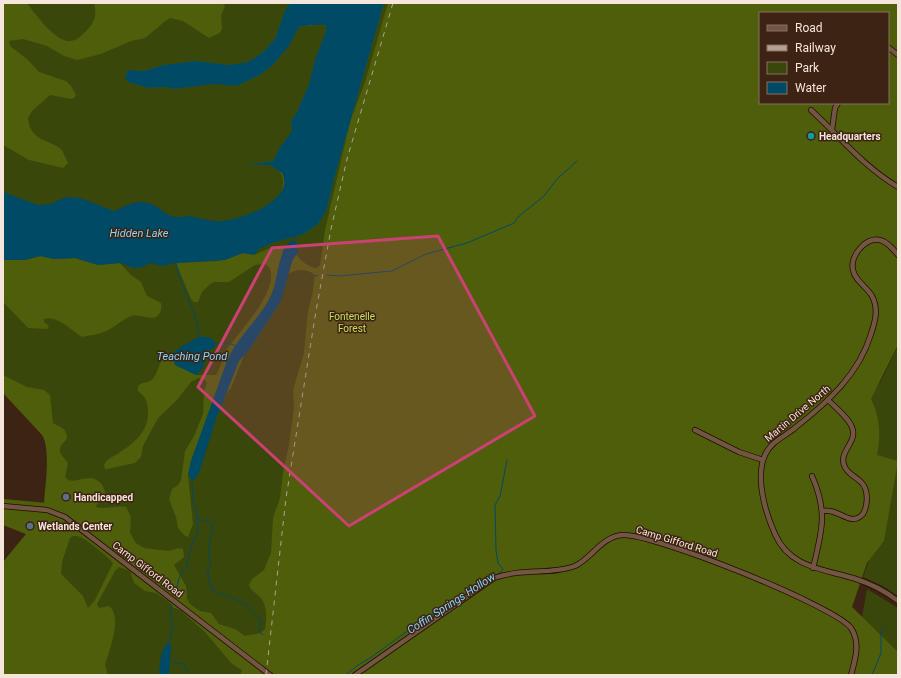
<svg xmlns="http://www.w3.org/2000/svg" width="901" height="678" viewBox="0 0 901 678" font-family="Roboto,sans-serif">
	<rect width="100%" height="100%" fill="#3d2313"/>
	<g fill="#3a470a">
		<polygon points="3,3 872,3 760,13 760,103 852,607 862,617 867,589 898,608 898,675 3,675 3,562 26,534 3,525 3,499 52,503 53,433 3,378"/>
		<polygon points="898,346 898,596 883,586 863,577 881,528 882,473 864,406 881,381"/>
	</g>
	<g fill="#4e5e0a" fill-rule="evenodd">
		<path d="M 3,3 L 27,3 C 35,14 54,39 67,41 C 76,42 81,36 86,31 C 95,22 97,16 94,3 L 223,3 L 225,6 L 221,16 L 222,29 L 220,33 L 209,38 L 183,21 L 170,18 L 163,23 L 145,38 L 131,41 L 101,54 L 77,60 L 64,56 L 47,46 L 23,39 L 9,41 L 10,46 L 27,59 L 39,72 L 66,81 L 71,86 L 76,95 L 74,98 L 71,99 L 50,95 L 32,111 L 28,118 C 30,142 50,139 62,150 L 68,163 L 63,168 L 29,160 L 3,145 Z"/>
		<path d="M 291,3 L 384,3 L 334,179 L 327,209 L 319,223 L 304,234 L 273,243 L 259,249 L 254,255 L 275,246 L 284,247 L 277,280 L 269,300 L 257,319 L 229,357 L 191,461 L 188,475 L 193,524 L 188,537 L 185,536 L 178,528 L 176,517 L 169,499 L 172,489 L 178,485 L 181,480 L 185,451 L 194,436 L 203,414 L 204,391 L 207,383 L 204,379 L 199,378 L 191,382 L 176,401 L 158,418 L 143,446 L 141,457 L 135,463 L 107,469 L 105,469 L 104,465 C 108,457 114,457 120,452 C 135,443 149,430 148,412 C 148,402 146,397 138,391 L 138,386 C 142,382 146,383 150,381 C 157,377 158,366 162,360 L 173,358 L 178,367 L 184,368 L 196,375 L 216,375 C 221,367 222,357 227,349 C 239,332 281,289 269,267 L 265,264 L 255,265 L 229,282 L 214,282 L 209,285 L 202,292 L 198,302 L 194,302 L 191,299 L 176,263 L 218,261 L 243,253 L 249,254 L 243,217 C 251,214 270,205 276,199 C 286,190 286,171 272,166 C 265,163 255,165 247,165 L 273,161 L 279,149 L 289,138 L 292,131 L 291,121 L 297,112 L 309,84 L 327,27 L 324,24 L 299,27 L 289,46 L 273,65 L 260,75 L 237,86 L 219,83 L 173,89 L 167,87 L 148,88 L 128,82 L 126,74 L 130,70 L 144,71 L 163,65 L 196,61 L 229,65 L 248,62 L 262,53 L 275,39 L 285,10 Z"/>
		<path d="M 388,3 L 898,3 L 898,345 L 871,399 C 880,418 881,434 877,455 L 898,461 L 884,541 L 867,563 L 852,607 L 898,652 L 898,675 L 240,675 L 242,670 L 232,664 L 205,632 L 180,610 L 174,608 L 168,601 L 156,593 L 145,591 L 134,583 L 130,571 L 119,567 L 115,571 L 97,604 L 99,608 L 109,606 C 123,617 109,651 105,665 L 108,675 L 3,675 L 3,562 L 26,534 L 3,525 L 3,499 L 44,503 C 45,486 51,449 42,435 L 3,393 L 3,375 L 27,387 L 44,390 L 50,395 L 53,423 C 60,427 67,428 67,438 C 66,441 63,442 61,446 C 57,453 64,457 68,463 L 65,477 L 68,480 C 79,484 91,470 103,486 C 104,488 105,491 105,494 C 103,500 97,502 96,507 C 105,510 115,505 126,507 L 131,517 L 130,533 L 136,543 L 144,548 L 169,551 L 178,548 L 183,549 L 184,557 L 174,565 L 186,586 L 187,599 L 190,604 L 200,611 L 211,613 L 219,624 L 235,629 L 245,636 L 261,633 L 265,629 C 267,619 267,604 260,597 C 256,592 251,592 249,585 L 252,579 L 264,570 L 271,553 L 273,518 L 280,498 L 283,473 L 289,445 L 294,408 L 293,390 L 304,353 L 308,311 L 312,296 L 315,275 C 307,269 297,268 289,274 L 292,261 L 296,254 C 299,260 310,268 317,268 L 320,265 L 325,230 L 350,122 L 365,82 ZM 760,13 L 888,13 L 888,103 L 760,103 ZM 73,536 C 76,536 79,536 82,538 C 87,540 112,560 113,563 L 95,600 L 88,608 L 83,596 L 61,574 L 62,562 L 70,538 Z"/>
		<path d="M 40,256 L 54,259 L 75,258 L 98,265 L 120,263 L 131,275 L 141,282 L 147,296 L 161,303 C 162,308 161,314 156,317 C 150,320 139,314 132,316 C 123,319 117,325 110,329 C 102,334 91,335 82,337 C 72,331 57,315 44,319 L 44,322 L 49,326 L 47,329 L 28,328 L 3,302 L 3,260 L 25,260 Z"/>
		<polygon points="245,353 231,388 226,394 239,361"/>
	</g>
	<g fill="#004a65">
		<path d="M 291,3 L 384,3 L 334,179 L 327,209 L 319,223 L 304,234 L 273,243 L 259,249 L 254,255 L 243,253 L 225,260 L 176,263 L 162,266 L 149,263 L 143,267 L 134,268 L 120,263 L 98,265 L 75,258 L 54,259 L 40,256 L 25,260 L 3,260 L 3,192 L 38,205 L 50,204 L 66,197 L 80,198 L 114,211 C 125,207 131,201 143,202 C 158,203 164,216 176,217 C 180,218 184,216 188,216 C 199,217 210,222 221,221 C 241,220 296,200 282,173 L 270,165 L 247,165 L 273,161 L 279,149 L 292,131 L 291,121 L 297,112 L 309,84 L 316,57 L 326,31 L 326,25 L 311,25 L 299,27 L 289,46 L 273,65 L 260,75 L 237,86 L 214,84 L 173,89 L 167,87 L 148,88 L 128,82 L 125,77 L 128,71 L 130,70 L 144,71 L 163,65 L 196,61 L 229,65 L 248,62 L 262,53 L 275,39 L 285,10 Z"/>
		<path d="M 294,240 L 298,245 L 298,252 L 292,261 L 281,301 L 249,350 L 239,361 L 216,419 L 199,473 L 195,479 L 192,480 L 188,475 L 191,461 L 227,361 C 238,335 262,318 273,291 C 278,277 279,244 294,240 Z"/>
		<path d="M 198,337 L 209,337 L 216,343 L 213,349 L 206,351 C 207,359 203,371 196,375 L 175,365 L 172,356 C 178,345 189,344 198,337 Z"/>
		<path d="M 169,642 L 171,646 L 169,675 L 159,675 C 160,665 160,648 169,642 Z"/>
	</g>
	<g fill="none" stroke-linecap="round" stroke-linejoin="round">
		<g stroke="#004a65" stroke-width="1">
			<polyline points="294,240 296,236"/>
			<path d="M 176,263 C 178,283 202,320 198,337"/>
			<polyline points="327,275 339,276 392,271 426,254 467,243 514,223 518,217 544,196 557,179 577,161"/>
			<polyline points="315,276 318,275"/>
			<polyline points="216,343 231,344 236,346"/>
			<polyline points="198,519 211,523 213,527 210,540 209,556 211,563 208,569 208,574 212,590 246,604 261,621 259,631 263,635"/>
			<polyline points="175,595 179,578 187,566 189,554 198,530 197,512 193,500 192,481"/>
			<polyline points="169,642 173,626 171,617 171,604"/>
			<polyline points="171,660 175,663 184,664 189,675"/>
			<polyline points="346,675 358,665 370,658 420,622 461,598 481,581 500,573 503,569 498,563 496,550 495,505 500,496 507,460"/>
			<polyline points="872,675 881,653 881,632 885,627"/>
		</g>
		<g stroke="#220c00" stroke-width="6">
			<g id="minor">
				<polyline points="888,47 898,55"/>
				<path d="M 811,110 C 840,137 864,167 898,187"/>
				<polyline points="832,130 835,108 838,103"/>
				<path d="M 898,255 C 893,249 888,242 880,240 C 865,237 850,256 853,270 C 855,281 867,287 872,296 C 879,309 875,322 871,334 C 859,374 828,402 796,427 C 786,436 771,441 765,455 C 755,477 765,512 775,534 C 789,567 822,569 853,578 C 869,583 884,590 898,601"/>
				<polyline points="695,430 739,452 763,460"/>
				<path d="M 812,476 C 828,512 822,531 813,568"/>
				<polyline points="3,506 47,510 65,517 270,675"/>
				<path d="M 823,511 C 840,508 850,528 863,514 C 868,505 869,490 861,482 C 855,476 847,474 844,465 C 839,451 858,442 852,427 C 848,417 836,408 828,400"/>
				<path d="M 355,675 L 494,578 C 522,568 551,575 575,566 C 592,558 602,536 623,535 C 652,533 835,606 851,628 C 861,643 855,660 851,675"/>
			</g>
		</g>
		<use href="#minor" stroke="#725543" stroke-width="4.5"/>
		<polyline stroke="#b4a093" stroke-width="1" stroke-dasharray="5 5" stroke-linecap="butt" points="266,675 286,498 316,311 331,229 347,159 393,3"/>
	</g>
	<path fill="#cc4174" fill-opacity="0.2" stroke="#cc4174" stroke-width="3" stroke-linejoin="round" d="M 438,236 L 535,416 L 349,526 L 198,387 L 272,248 Z"/>
	<circle fill="#0f9aa8" stroke="#3d2313" stroke-width="1.5" cx="811" cy="136" r="4"/>
	<g fill="#5c6f8a" stroke="#3d2313" stroke-width="1.5">
		<circle cx="66" cy="497" r="4"/>
		<circle cx="30" cy="526" r="4"/>
	</g>
	<g text-anchor="middle" stroke-width="3" stroke-linejoin="round" paint-order="stroke">
		<g font-size="10" font-weight="bold" fill="#f6e5da" stroke="#3d2313" text-anchor="start">
			<text x="819" y="140">Headquarters</text>
			<text x="74" y="501">Handicapped</text>
			<text x="38" y="530">Wetlands Center</text>
		</g>
		<g font-size="10" fill="#c3e15f" stroke="#3d2313">
			<text x="352" y="320">Fontenelle<tspan x="352" dy="12">Forest</tspan></text>
		</g>
		<g font-size="10" fill="#f6e5da" stroke="#3d2313">
			<text transform="translate(797 413) rotate(-40)" y="4">Martin Drive North</text>
			<text transform="translate(677 541) rotate(17)" y="4">Camp Gifford Road</text>
			<text transform="translate(148 569) rotate(37)" y="4">Camp Gifford Road</text>
		</g>
		<g font-size="11" font-style="italic" fill="#86d6fe" stroke="#3d2313">
			<text x="139" y="237">Hidden Lake</text>
			<text x="192" y="360">Teaching Pond</text>
			<text transform="translate(451 603) rotate(-33)" y="4">Coffin Springs Hollow</text>
		</g>
	</g>
	<rect width="901" height="678" fill="none" stroke="#f6e5da" stroke-width="8"/>
	<rect x="759" y="12" width="130" height="92" fill="#3d2313" stroke="#877163"/>
	<rect x="767" y="25" width="20" height="6" fill="#725543" stroke="#877163"/>
	<text x="795" y="32" font-size="12" fill="#f6e5da">Road</text>
	<rect x="767" y="45" width="20" height="6" fill="#b4a093" stroke="#877163"/>
	<text x="795" y="52" font-size="12" fill="#f6e5da">Railway</text>
	<rect x="767" y="62" width="20" height="12" fill="#3a470a" stroke="#877163"/>
	<text x="795" y="72" font-size="12" fill="#f6e5da">Park</text>
	<rect x="767" y="82" width="20" height="12" fill="#004a65" stroke="#877163"/>
	<text x="795" y="92" font-size="12" fill="#f6e5da">Water</text>
</svg>
